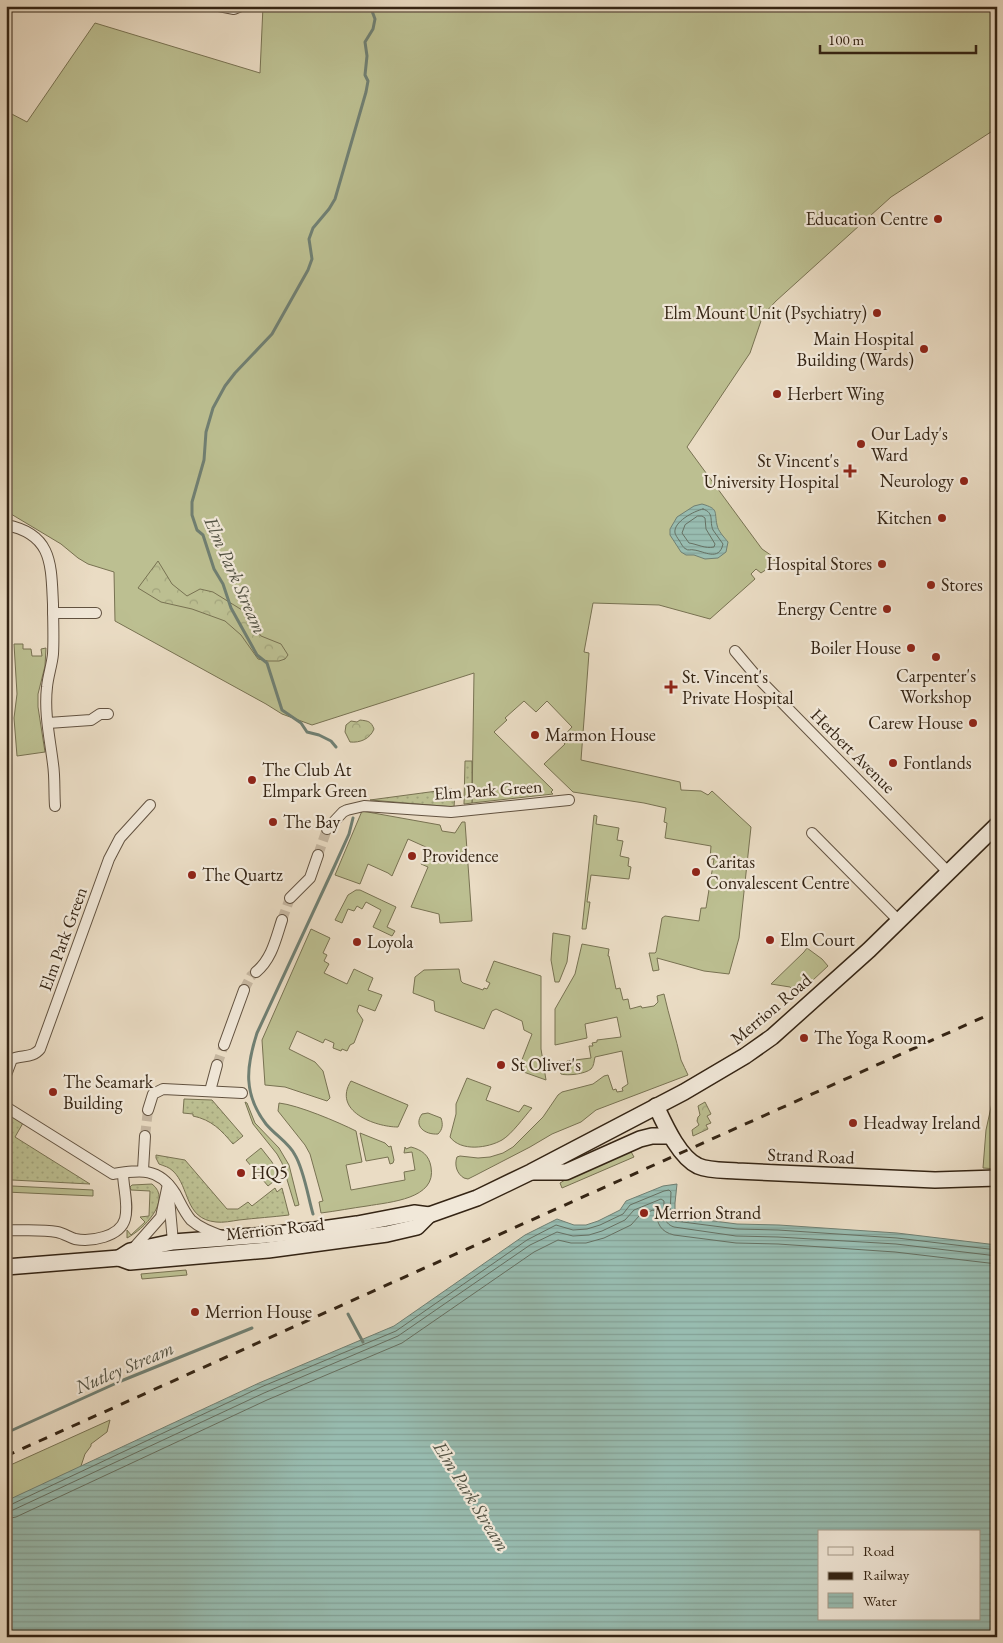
<svg xmlns="http://www.w3.org/2000/svg" width="1003" height="1643" viewBox="0 0 1003 1643" font-family="'EB Garamond',serif">
	<defs>
		<pattern id="forest-crowns" width="20" height="18" patternUnits="userSpaceOnUse" patternTransform="scale(1.25)"><rect width="20" height="18" fill="#bcbf91"/><path d="M2 6a3 3 0 1 1 6 0M12 15a3 3 0 1 1 6 0" fill="none" stroke="#a2a47c"/></pattern>
		<pattern id="garden-dots" width="8" height="8" patternUnits="userSpaceOnUse" patternTransform="scale(1.25)"><rect width="8" height="8" fill="#bcbf91"/><path d="M2 2h.1M6 6h.1" fill="none" stroke="#a2a47c" stroke-width="1.8" stroke-linecap="round"/></pattern>
		<pattern id="water-rules" width="6" height="5" patternUnits="userSpaceOnUse" patternTransform="scale(1.25)"><rect width="6" height="5" fill="#98bcb0"/><path d="M0 2.5h6" fill="none" stroke="#84a196"/></pattern>
	</defs>
	<rect width="100%" height="100%" fill="#eadcc4"/>
	<filter id="stains"><feTurbulence type="fractalNoise" baseFrequency=".004" numOctaves="4"/><feColorMatrix values="0 0 0 0 .2 0 0 0 0 .09 0 0 0 0 .02 0 0 0 .5 -.17"/></filter>
	<radialGradient id="worn" r=".72"><stop offset=".6" stop-color="#630" stop-opacity="0"/><stop offset="1" stop-color="#630" stop-opacity=".3"/></radialGradient>
	<g fill="#bcbf91" stroke="#787252">
		<polygon points="263,6 997,6 997,128 891,197 776,301 763,315 750,353 687,447 762,549 775,558 773,565 761,573 756,569 751,574 755,579 710,619 659,605 593,603 584,652 589,653 581,760 680,782 681,790 701,791 708,795 712,791 751,827 739,938 729,974 704,971 657,958 659,970 653,971 649,953 655,953 656,952 662,918 665,916 699,921 701,908 706,908 714,859 710,859 711,846 665,838 667,823 664,822 666,808 644,803 573,792 544,764 565,744 561,739 572,727 547,701 536,712 524,701 505,718 507,720 494,732 553,790 551,792 553,794 472,803 474,673 312,725 282,714 266,704 115,621 114,572 88,564 78,558 61,544 6,511 6,147 11,139 6,136 6,111 27,122 95,23 260,73"/>
		<polygon points="14,644 23,644 23,649 31,649 32,656 42,656 41,649 46,648 45,666 38,694 38,707 45,752 17,756 14,718 17,694"/>
		<polygon points="362,811 440,825 442,831 455,833 462,822 465,822 472,921 440,923 439,914 411,907 428,867 421,864 428,848 408,839 392,876 388,873 368,864 360,884 335,875"/>
		<polygon points="594,815 597,816 596,824 619,828 617,840 623,841 620,856 629,858 628,866 631,867 629,879 591,875 587,902 590,902 586,929 582,929"/>
		<polygon points="356,890 360,890 396,907 387,927 395,931 392,936 373,927 381,910 366,902 362,909 357,906 354,911 348,909 342,923 335,920 348,895"/>
		<polygon points="311,929 330,938 323,953 327,955 324,961 329,964 324,973 347,984 354,969 373,978 368,990 382,995 375,1011 359,1005 357,1011 363,1020 354,1043 350,1045 347,1051 342,1049 341,1051 333,1048 334,1043 325,1039 323,1043 297,1031 289,1049 315,1062 323,1071 330,1098 327,1101 285,1087 265,1085 262,1040"/>
		<polygon points="553,933 570,936 567,962 559,982 555,982 551,960"/>
		<path d="M 582,944 L 609,949 L 608,956 L 609,956 L 616,989 L 620,988 L 623,1000 L 628,999 L 630,1009 L 641,1006 L 642,1008 L 654,1006 L 658,1002 L 657,996 L 664,994 C 669,1016 676,1038 681,1060 C 683,1065 686,1070 688,1075 L 596,1110 L 581,1122 L 552,1134 L 530,1147 L 476,1175 L 468,1179 L 464,1178 C 457,1174 454,1165 457,1157 L 460,1156 L 478,1158 L 490,1157 L 503,1153 L 513,1147 L 543,1117 L 558,1095 L 562,1092 L 593,1084 L 604,1076 L 608,1075 L 613,1090 L 616,1089 L 617,1092 L 623,1091 L 622,1088 L 628,1084 L 622,1051 L 595,1057 C 594,1061 594,1066 591,1069 C 585,1074 568,1076 561,1074 L 558,1065 L 567,1063 L 567,1061 L 591,1058 L 589,1046 L 593,1046 L 592,1043 L 597,1042 L 597,1040 L 621,1037 L 617,1017 L 585,1024 L 587,1038 L 555,1045 L 555,1009 L 575,974 Z"/>
		<polygon points="807,948 822,959 828,966 798,994 790,987 771,984 804,952"/>
		<polygon points="494,961 541,976 541,1049 546,1080 518,1070 532,1034 524,1030 522,1021 496,1009 492,1011 484,1029 435,1011 434,1001 413,993 415,977 424,970 459,969 461,981 463,983 483,990 484,988 487,989 490,983 486,981"/>
		<path d="M 467,1078 L 491,1087 L 486,1100 L 519,1112 L 524,1105 L 532,1108 C 524,1117 512,1134 502,1140 C 488,1148 461,1152 450,1137 L 456,1114 L 456,1104 Z"/>
		<path d="M 351,1081 L 408,1105 L 398,1127 C 375,1127 332,1111 351,1081 Z"/>
		<polygon points="995,1089 997,1089 997,1169 983,1168 986,1130"/>
		<polygon points="245,1102 247,1103 255,1123 279,1148 289,1165 299,1205 295,1206 282,1163 277,1154 253,1124"/>
		<path d="M 279,1103 C 298,1105 338,1122 356,1131 L 362,1162 L 346,1165 L 351,1190 L 405,1180 L 404,1172 L 415,1170 L 412,1152 L 404,1153 L 405,1147 L 406,1149 L 411,1147 C 422,1150 429,1155 431,1167 C 437,1199 390,1202 367,1206 C 352,1208 337,1211 321,1213 L 319,1202 L 323,1201 L 310,1154 L 305,1145 L 278,1111 Z"/>
		<path d="M 428,1113 L 441,1118 C 443,1124 443,1129 438,1134 C 425,1135 413,1126 422,1114 Z"/>
		<polygon points="360,1133 385,1143 389,1147 391,1146 394,1160 393,1163 390,1164 388,1157 366,1161"/>
		<polygon points="261,1148 272,1162 279,1177 268,1186 246,1160"/>
		<polygon points="630,1150 634,1157 562,1188 560,1183 565,1180"/>
		<polygon points="6,1185 12,1186 93,1190 93,1196 6,1192"/>
		<polygon points="186,1270 187,1275 142,1279 141,1274"/>
		<polygon points="110,1420 107,1432 91,1444 91,1446 85,1454 79,1472 6,1535 6,1467"/>
	</g>
	<g fill="url(#forest-crowns)" stroke="#787252">
		<polygon points="158,561 172,584 187,596 200,589 213,592 242,610 261,636 281,644 288,655 285,659 279,661 268,661 258,659 241,635 225,621 192,609 161,602 138,588"/>
		<path d="M 360,720 C 368,721 371,721 374,729 C 370,739 360,743 350,742 L 345,732 L 346,725 L 351,721 L 357,722 Z"/>
		<polygon points="705,1102 711,1114 707,1116 711,1123 706,1125 708,1129 693,1136 692,1130 699,1125 697,1121 698,1117 700,1115 698,1106"/>
	</g>
	<g fill="url(#garden-dots)" stroke="#787252">
		<polygon points="465,761 472,761 472,803 464,804"/>
		<polygon points="452,789 455,792 454,807 370,800"/>
		<path d="M 184,1099 L 212,1100 L 243,1136 L 233,1144 C 221,1130 212,1120 193,1116 L 193,1114 L 183,1113 Z"/>
		<polygon points="6,1113 23,1123 15,1137 90,1184 12,1180 6,1178"/>
		<path d="M 156,1155 L 185,1160 L 227,1209 L 238,1209 L 248,1202 L 252,1206 L 275,1188 L 277,1192 L 282,1188 L 289,1215 C 273,1217 256,1218 239,1220 C 232,1221 223,1223 216,1222 C 184,1219 190,1187 173,1171 C 169,1167 164,1166 159,1164 L 156,1158 Z"/>
		<path d="M 152,1184 C 173,1200 143,1230 127,1238 L 127,1230 L 131,1235 L 145,1222 L 140,1217 L 149,1216 L 150,1191 L 131,1190 L 130,1187 L 132,1185 Z"/>
	</g>
	<g fill="url(#water-rules)" stroke="#707f72" fill-rule="evenodd">
		<path d="M 702,504 C 719,509 714,511 717,525 C 718,531 724,537 728,542 L 726,552 L 718,558 L 705,559 L 694,555 L 686,555 L 681,552 L 670,535 L 670,529 L 677,517 L 694,506 Z"/>
		<path d="M 677,1184 L 675,1203 L 675,1216 L 737,1224 L 779,1225 L 897,1233 L 997,1245 L 997,1637 L 6,1637 L 6,1501 L 259,1383 L 394,1326 L 525,1235 L 557,1219 L 574,1225 L 586,1225 L 598,1221 L 620,1210 L 626,1201 L 663,1186 ZM 819,1532 L 979,1532 L 979,1619 L 819,1619 Z"/>
	</g>
	<g fill="none" stroke-linecap="round" stroke-linejoin="round">
		<g stroke="#667062" stroke-width="1">
			<path d="M 703,509 C 715,513 709,521 713,530 C 716,535 720,539 723,544 C 719,562 704,551 694,550 C 691,549 688,551 686,549 C 683,548 681,543 679,540 C 678,539 675,534 675,533 C 673,522 694,511 703,509 Z"/>
			<path d="M 698,516 L 702,516 L 705,518 L 706,529 L 715,544 L 714,547 C 705,549 697,544 689,543 L 682,533 L 685,525 Z"/>
			<polyline points="6,1505 10,1505 261,1387 396,1331 527,1240 556,1225 573,1230 587,1229 600,1225 623,1214 630,1205 664,1191 669,1190 671,1192 670,1216 675,1221 737,1229 778,1230 897,1238 997,1250"/>
			<path d="M 6,1511 L 13,1510 L 264,1393 L 398,1336 L 530,1245 L 557,1232 L 573,1236 L 589,1235 L 602,1231 L 625,1220 L 634,1210 L 661,1199 L 664,1201 C 664,1212 662,1223 674,1227 L 736,1236 L 778,1237 L 896,1244 L 997,1256"/>
			<path d="M 6,1519 L 16,1517 L 267,1400 L 402,1343 L 534,1252 L 558,1240 L 571,1243 L 586,1243 L 604,1238 L 631,1225 L 639,1216 L 653,1210 L 656,1212 C 657,1224 661,1232 674,1235 L 736,1243 L 778,1244 L 895,1252 L 997,1264"/>
		</g>
		<g stroke="#707f72" stroke-width="3">
			<polyline points="336,747 331,741 319,735 307,732 301,723 282,710 267,663 257,655 231,608 223,584 214,569 203,535 197,530 192,515 192,502 204,460 206,432 213,408 225,386 235,373 272,334 308,270 312,259 309,239 313,228 329,209 335,199 366,92 368,81 365,75 367,56 365,42 373,29 375,19 372,11 374,6"/>
			<path d="M 313,1214 C 308,1197 304,1170 295,1155 C 289,1143 275,1135 266,1124 C 243,1094 246,1067 257,1033 L 335,865 L 349,834 L 353,818"/>
			<polyline points="348,1314 363,1342"/>
			<polyline points="6,1433 121,1381 252,1328"/>
		</g>
		<g stroke="#c6b7a1" stroke-width="10" stroke-dasharray="10 5" stroke-linecap="butt">
			<polyline points="318,855 327,829"/>
			<polyline points="282,920 290,898"/>
			<polyline points="244,990 251,976 256,972"/>
			<polyline points="217,1065 224,1045"/>
			<polyline points="145,1136 148,1110"/>
		</g>
		<g stroke="#625240" stroke-width="12">
			<g id="street">
				<polyline points="219,6 234,9 241,6"/>
				<path d="M 6,525 C 53,534 51,565 53,604 C 53,620 54,637 53,654 C 52,665 48,676 47,687 C 44,713 50,739 53,764 C 55,777 54,792 55,806"/>
				<polyline points="53,613 96,613"/>
				<polyline points="735,651 757,677 949,873"/>
				<polyline points="48,723 91,720 100,714 108,714"/>
				<polyline points="327,829 343,812 347,810 364,806 451,812 569,800"/>
				<polyline points="812,833 899,921"/>
				<polyline points="290,898 310,878 318,855"/>
				<path d="M 256,972 C 272,959 276,938 282,920"/>
				<polyline points="224,1045 244,990"/>
				<path d="M 6,1075 L 12,1059 C 22,1055 33,1058 40,1049 L 109,859 L 120,838 L 150,805"/>
				<polyline points="210,1091 217,1065"/>
				<path d="M 6,1107 L 113,1174 C 140,1170 159,1167 175,1193 C 180,1202 184,1212 191,1220 C 200,1228 211,1232 222,1236"/>
				<polyline points="148,1110 153,1094 163,1089 242,1093"/>
				<polyline points="143,1170 145,1136"/>
				<polyline points="169,1198 173,1242"/>
				<path d="M 6,1230 C 23,1231 41,1229 57,1232 C 63,1233 69,1237 75,1239 C 91,1242 120,1237 125,1219 C 129,1205 123,1187 123,1173"/>
				<polyline points="131,1251 161,1217 168,1184"/>
			</g>
		</g>
		<g stroke="#342414" stroke-width="18">
			<g id="secondary">
				<path d="M 656,1106 C 665,1125 679,1157 698,1166 C 710,1171 725,1170 737,1171 L 935,1180 L 997,1178"/>
				<polyline points="533,1172 566,1172 640,1139 652,1136 670,1136"/>
				<polyline points="119,1258 130,1251 173,1242 267,1235 315,1230 357,1224 414,1213 429,1215"/>
				<polyline points="6,1267 119,1258 130,1262 268,1250 387,1234 417,1227 429,1215 477,1198 531,1172 684,1092 745,1056 772,1037 869,950 997,825"/>
			</g>
		</g>
		<use href="#street" stroke="#f1e8d9" stroke-width="10"/>
		<use href="#secondary" stroke="#f1e8d9" stroke-width="15"/>
		<polyline stroke="#342414" stroke-width="3" stroke-dasharray="9 9" stroke-linecap="butt" points="6,1456 997,1011"/>
	</g>
	<g fill="#8f2418" stroke="#f1e8d9" stroke-width="2">
		<circle cx="938" cy="219" r="5"/>
		<circle cx="877" cy="313" r="5"/>
		<circle cx="924" cy="349" r="5"/>
		<circle cx="777" cy="394" r="5"/>
		<circle cx="861" cy="444" r="5"/>
		<path d="M847.5 463.5h5v5h5v5h-5v5h-5v-5h-5v-5h5z"/>
		<circle cx="964" cy="481" r="5"/>
		<circle cx="942" cy="518" r="5"/>
		<circle cx="882" cy="564" r="5"/>
		<circle cx="931" cy="585" r="5"/>
		<circle cx="887" cy="609" r="5"/>
		<circle cx="911" cy="648" r="5"/>
		<circle cx="936" cy="657" r="5"/>
		<path d="M668.5 679.5h5v5h5v5h-5v5h-5v-5h-5v-5h5z"/>
		<circle cx="973" cy="723" r="5"/>
		<circle cx="535" cy="735" r="5"/>
		<circle cx="893" cy="763" r="5"/>
		<circle cx="252" cy="780" r="5"/>
		<circle cx="273" cy="822" r="5"/>
		<circle cx="412" cy="856" r="5"/>
		<circle cx="696" cy="872" r="5"/>
		<circle cx="192" cy="875" r="5"/>
		<circle cx="770" cy="940" r="5"/>
		<circle cx="357" cy="942" r="5"/>
		<circle cx="804" cy="1038" r="5"/>
		<circle cx="501" cy="1065" r="5"/>
		<circle cx="53" cy="1092" r="5"/>
		<circle cx="853" cy="1123" r="5"/>
		<circle cx="241" cy="1173" r="5"/>
		<circle cx="644" cy="1213" r="5"/>
		<circle cx="195" cy="1312" r="5"/>
	</g>
	<g text-anchor="middle" stroke-width="4.5" stroke-linejoin="round" paint-order="stroke">
		<g font-size="18" fill="#342414" stroke="#f1e8d9" text-anchor="start">
			<text x="928" y="225" text-anchor="end">Education Centre</text>
			<text x="867" y="319" text-anchor="end">Elm Mount Unit (Psychiatry)</text>
			<text x="914" y="345" text-anchor="end">Main Hospital<tspan x="914" dy="21">Building (Wards)</tspan></text>
			<text x="787" y="400">Herbert Wing</text>
			<text x="871" y="440">Our Lady's<tspan x="871" dy="21">Ward</tspan></text>
			<text x="839" y="467" text-anchor="end">St Vincent's<tspan x="839" dy="21">University Hospital</tspan></text>
			<text x="954" y="487" text-anchor="end">Neurology</text>
			<text x="932" y="524" text-anchor="end">Kitchen</text>
			<text x="872" y="570" text-anchor="end">Hospital Stores</text>
			<text x="941" y="591">Stores</text>
			<text x="877" y="615" text-anchor="end">Energy Centre</text>
			<text x="901" y="654" text-anchor="end">Boiler House</text>
			<text x="936" y="682" text-anchor="middle">Carpenter's<tspan x="936" dy="21">Workshop</tspan></text>
			<text x="682" y="683">St. Vincent's<tspan x="682" dy="21">Private Hospital</tspan></text>
			<text x="963" y="729" text-anchor="end">Carew House</text>
			<text x="545" y="741">Marmon House</text>
			<text x="903" y="769">Fontlands</text>
			<text x="262" y="776">The Club At<tspan x="262" dy="21">Elmpark Green</tspan></text>
			<text x="283" y="828">The Bay</text>
			<text x="422" y="862">Providence</text>
			<text x="706" y="868">Caritas<tspan x="706" dy="21">Convalescent Centre</tspan></text>
			<text x="202" y="881">The Quartz</text>
			<text x="780" y="946">Elm Court</text>
			<text x="367" y="948">Loyola</text>
			<text x="814" y="1044">The Yoga Room</text>
			<text x="511" y="1071">St Oliver's</text>
			<text x="63" y="1088">The Seamark<tspan x="63" dy="21">Building</tspan></text>
			<text x="863" y="1129">Headway Ireland</text>
			<text x="251" y="1179">HQ5</text>
			<text x="654" y="1219">Merrion Strand</text>
			<text x="205" y="1318">Merrion House</text>
		</g>
		<g font-size="18" fill="#342414" stroke="#f1e8d9">
			<text transform="translate(853 751) rotate(45)" y="6">Herbert Avenue</text>
			<text transform="translate(488 790) rotate(-4)" y="6">Elm Park Green</text>
			<text transform="translate(63 939) rotate(-70)" y="6">Elm Park Green</text>
			<text transform="translate(771 1009) rotate(-40)" y="6">Merrion Road</text>
			<text transform="translate(811 1156) rotate(2)" y="6">Strand Road</text>
			<text transform="translate(275 1229) rotate(-6)" y="6">Merrion Road</text>
		</g>
		<g font-size="19" font-style="italic" fill="#525243" stroke="#f1e8d9">
			<text transform="translate(236 575) rotate(66)" y="7">Elm Park Stream</text>
			<text transform="translate(124 1367) rotate(-23)" y="7">Nutley Stream</text>
			<text transform="translate(472 1496) rotate(58)" y="7">Elm Park Stream</text>
		</g>
	</g>
	<rect width="1003" height="1643" fill="none" stroke="#eadcc4" stroke-width="25"/>
	<rect x="8" y="8" width="988" height="1628" fill="none" stroke="#342414" stroke-width="2.5"/>
	<rect x="12" y="12" width="978" height="1618" fill="none" stroke="#342414"/>
	<rect x="818" y="1530" width="162" height="90" fill="#f1e8d9" stroke="#a59a8a"/>
	<rect x="828" y="1547" width="25" height="8" fill="#f1e8d9" stroke="#a59a8a"/>
	<text x="863" y="1556" font-size="15" fill="#342414">Road</text>
	<rect x="828" y="1572" width="25" height="8" fill="#342414" stroke="#a59a8a"/>
	<text x="863" y="1580" font-size="15" fill="#342414">Railway</text>
	<rect x="828" y="1593" width="25" height="15" fill="url(#water-rules)" stroke="#a59a8a"/>
	<text x="863" y="1606" font-size="15" fill="#342414">Water</text>
	<path d="M820 45v8h156v-8" fill="none" stroke="#342414" stroke-width="2.5"/>
	<text x="828" y="45" font-size="15" fill="#342414" stroke="#f1e8d9" stroke-width="4" paint-order="stroke">100 m</text>
	<rect width="100%" height="100%" filter="url(#stains)"/>
	<rect width="100%" height="100%" fill="url(#worn)"/>
</svg>
